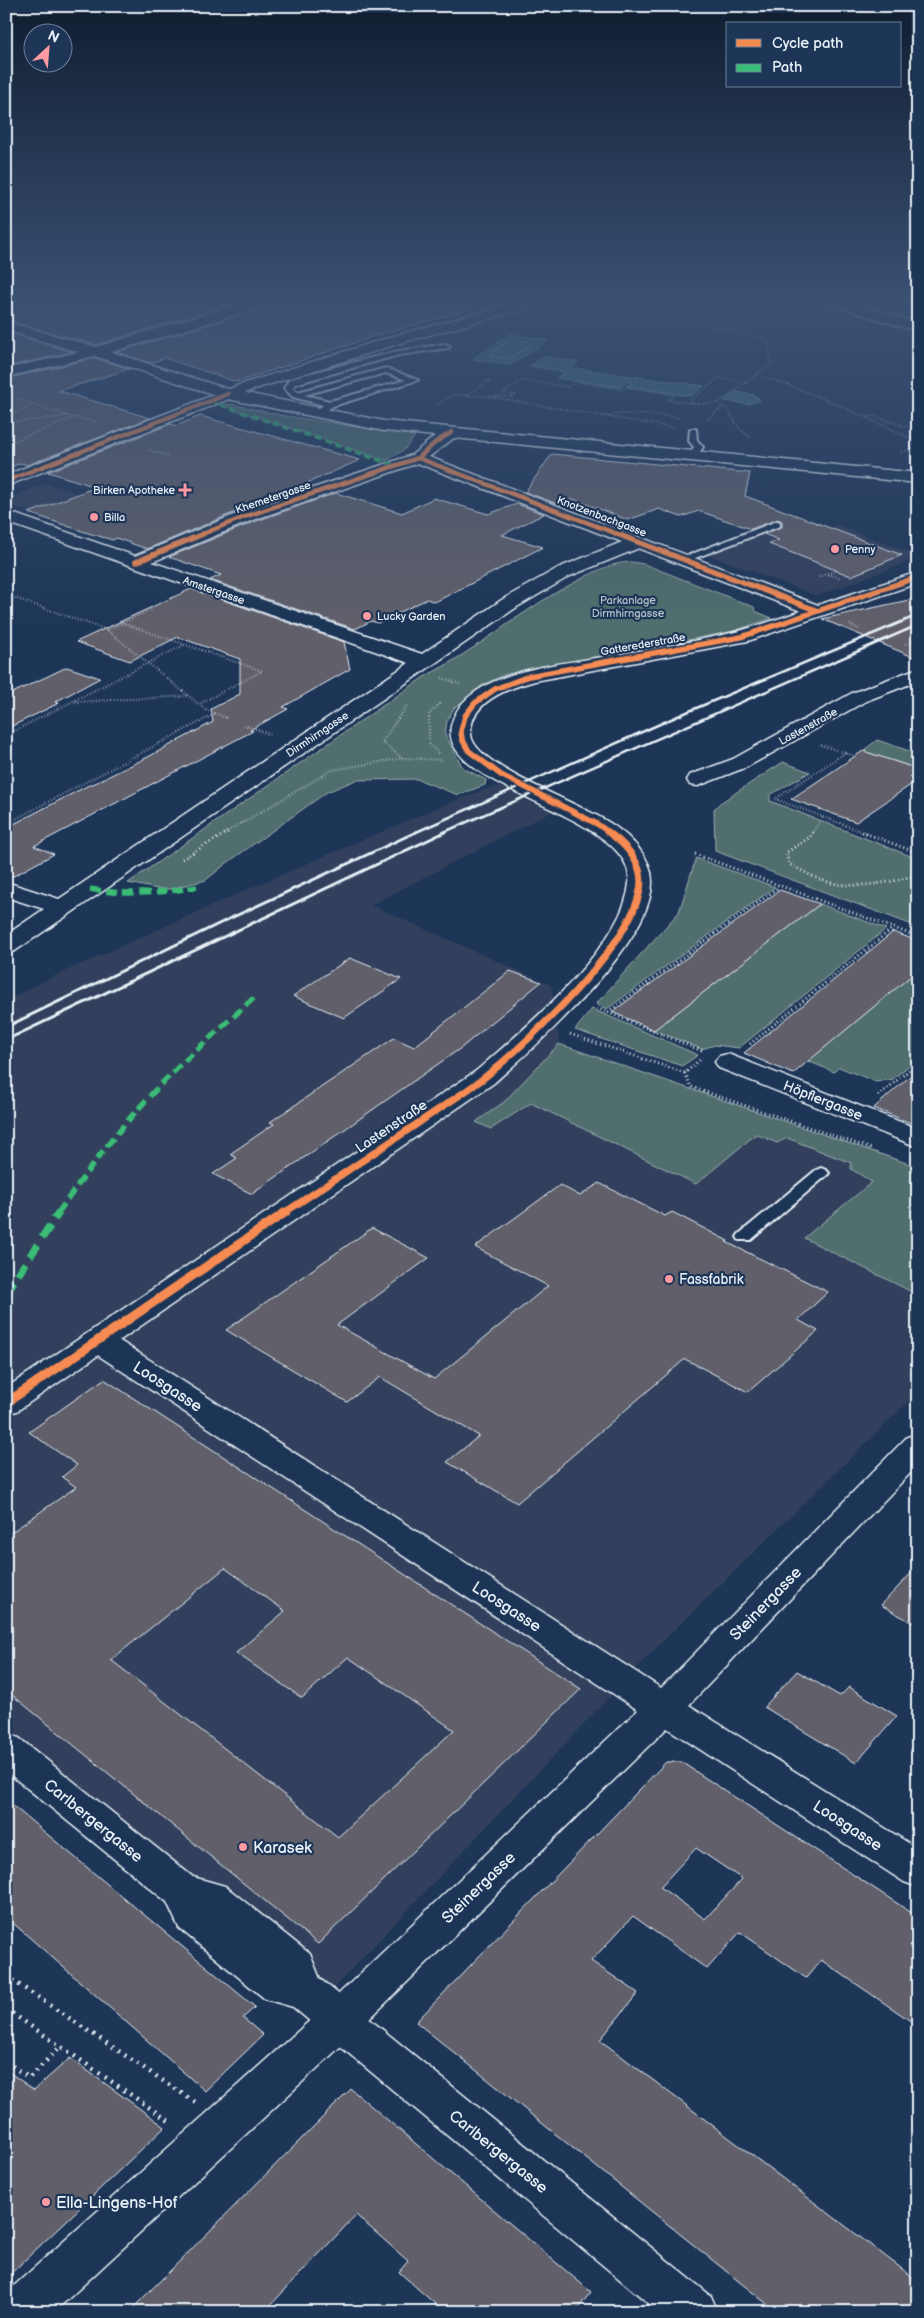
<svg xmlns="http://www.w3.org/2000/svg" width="924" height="2318" viewBox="0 0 924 2318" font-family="'Balsamiq Sans',sans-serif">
	<rect width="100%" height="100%" fill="#1d3557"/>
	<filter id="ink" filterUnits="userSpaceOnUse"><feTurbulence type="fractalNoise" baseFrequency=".02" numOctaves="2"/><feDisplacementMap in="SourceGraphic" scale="10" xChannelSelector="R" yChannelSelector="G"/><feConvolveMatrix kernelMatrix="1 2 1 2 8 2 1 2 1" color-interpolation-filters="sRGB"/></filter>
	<g filter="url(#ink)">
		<g fill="#31415d">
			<polygon points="47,483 160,521 111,541 6,504 6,499"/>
			<polygon points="779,519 826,529 836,525 918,555 918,558 817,596 698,551"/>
			<polygon points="499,786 551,812 371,905 551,985 560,1045 918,1167 918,1392 655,1649 309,2014 6,1756 6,1001 48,979 253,887 446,804 491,787"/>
		</g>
		<g fill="#506e6d" stroke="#9cb0b2">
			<polygon points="231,404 280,415 415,436 405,449 386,461 222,405"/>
			<path d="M 632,562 L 644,564 L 754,607 L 755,611 L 772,618 L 734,631 L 612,655 L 530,668 L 504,675 L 483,685 L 454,708 L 447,721 L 445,734 L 463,768 L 486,780 L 485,785 L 458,795 L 417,779 L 356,780 L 327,792 L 227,863 L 206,880 L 170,889 L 158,889 L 128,883 L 424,677 C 478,650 523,608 579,580 C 596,571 613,562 632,562 Z"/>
			<polygon points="877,740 918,754 918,769 863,751"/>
			<polygon points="783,762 810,772 770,795 770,801 918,859 918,927 715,851 714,809 720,803"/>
			<polygon points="696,858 775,887 607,1009 596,1004 679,912"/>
			<polygon points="820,904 886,929 739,1048 715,1045 702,1049 654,1030"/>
			<polygon points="918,970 918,1058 893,1079 876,1082 839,1067 834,1072 808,1061"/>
			<polygon points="592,1009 698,1055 682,1066 575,1030"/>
			<polygon points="559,1044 918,1167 918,1295 804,1238 872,1182 851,1169 851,1163 787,1138 777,1143 756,1134 696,1184 531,1103 491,1129 476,1122 504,1102"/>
		</g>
		<g fill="#416d86" stroke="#84a2b4">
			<polygon points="510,334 548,340 511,365 473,359"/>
			<polygon points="544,357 578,362 571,368 704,386 691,396 627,386 631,383 627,382 619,387 557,378 564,372 530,366"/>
			<polygon points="736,392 755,395 760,400 748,404 725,401"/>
		</g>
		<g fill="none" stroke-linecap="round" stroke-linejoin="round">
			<polygon stroke="#a5bcca" stroke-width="1" points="511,340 528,342 530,345 510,359 491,356 492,352"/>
		</g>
		<g fill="#605e6b" stroke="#e8f1f8" fill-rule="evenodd">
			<polygon points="55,301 71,301 97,308 98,301 241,301 96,345 6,320 6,308 24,302 39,307"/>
			<polygon points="274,301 469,301 471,309 371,337 372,337 237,382 164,358 151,363 117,352 271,306"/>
			<polygon points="6,332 72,352 6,367"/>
			<polygon points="95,358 129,369 59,391 150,418 27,465 21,463 6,469 6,379"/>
			<polygon points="200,416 360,460 305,484 312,486 240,510 147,549 116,538 113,540 88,533 29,513 96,487 48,472 171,424 176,426"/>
			<polygon points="552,454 750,473 745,496 902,555 851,576 769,544 779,540 764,534 782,527 782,521 778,519 751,529 699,511 681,517 659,509 628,520 573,499 561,505 525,492"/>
			<polygon points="336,493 402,513 434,498 488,514 517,504 544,514 502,535 543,547 435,602 427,599 378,623 371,621 355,629 210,580 221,575 169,557 254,522"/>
			<polygon points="191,589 344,642 350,669 283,707 288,709 250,730 253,731 34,846 54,854 6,880 6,828 91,784 93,784 148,757 213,722 211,709 240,694 240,659 178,637 130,661 76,642"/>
			<polygon points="918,598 918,659 822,619"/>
			<polygon points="67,667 100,678 55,702 59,703 6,729 6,696"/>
			<polygon points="863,751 918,769 918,780 856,822 791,799"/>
			<polygon points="780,890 820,904 654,1030 612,1012"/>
			<polygon points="893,932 918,941 918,970 793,1074 744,1053"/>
			<polygon points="350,958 401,979 344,1018 293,996"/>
			<polygon points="510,971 541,982 461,1048 252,1194 213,1174 237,1158 230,1154 274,1124 270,1122 394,1038 414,1047"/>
			<polygon points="918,1069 918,1126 874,1108"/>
			<polygon points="599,1183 665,1216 672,1212 728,1241 726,1242 828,1292 798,1320 818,1331 748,1392 685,1359 517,1503 447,1462 479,1436 380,1377 347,1402 226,1330 372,1228 429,1258 337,1325 434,1379 548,1286 475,1247 560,1185 580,1196"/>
			<path d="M 104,1379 L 581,1689 L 318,1944 L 6,1690 L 6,1536 L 76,1487 L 62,1477 L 77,1465 L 29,1432 ZM 225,1568 L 285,1611 L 236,1653 L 302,1698 L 348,1657 L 454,1730 L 338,1837 L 111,1660 Z"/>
			<polygon points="918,1566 918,1626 881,1605"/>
			<polygon points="797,1671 840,1696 849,1687 897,1716 856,1763 764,1707"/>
			<path d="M 666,1762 L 681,1762 L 918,1917 L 918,2026 L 821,1960 L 806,1978 L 740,1932 L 707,1969 L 633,1916 L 591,1961 L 638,1993 L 600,2040 L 918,2281 L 918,2312 L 777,2312 L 416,2022 ZM 696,1848 L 742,1879 L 705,1919 L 660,1887 Z"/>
			<polygon points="6,1800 255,2007 243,2018 263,2035 205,2091 6,1917"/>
			<polygon points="70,2058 165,2127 6,2278 6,2070 34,2090"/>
			<polygon points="351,2089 591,2292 575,2312 444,2312 399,2272 408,2261 356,2215 264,2312 129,2312"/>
		</g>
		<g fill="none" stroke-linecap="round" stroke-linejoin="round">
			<g stroke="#e8f1f8" stroke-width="4">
				<g id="service">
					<path d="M 446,344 L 450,346 L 449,348 L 399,355 L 295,384 L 292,388 L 298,392 L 386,368 L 418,380 L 333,406 L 319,416 L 312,414 L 323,405 L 293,397 L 284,388 L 289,380 L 299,376 L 399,351 ZM 386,373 L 406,380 L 330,401 L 304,395 Z"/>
					<polygon points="690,429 696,429 697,440 703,447 696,458 693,459 689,456 694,447 689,441"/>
					<polygon points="777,521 780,522 780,526 687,561 684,562 679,559"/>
					<polygon points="821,1168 826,1170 829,1173 826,1176 751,1240 739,1240 737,1237 739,1234 816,1170"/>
				</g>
			</g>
			<g stroke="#e8f1f8" stroke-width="3">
				<g id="minor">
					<polygon points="521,301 545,301 543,304 404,342 255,389 6,486 6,475 245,383 394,336"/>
					<polygon points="827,301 849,301 918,323 918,332 829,304"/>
					<polygon points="418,453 424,455 426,458 424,461 253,520 152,562 422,654 503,599 558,568 632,538 644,538 647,542 644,546 570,576 517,607 71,913 15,951 6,953 6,935 44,909 6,897 6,882 59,899 409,663 6,522 6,511 135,556 241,512"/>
					<polygon points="918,668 918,681 866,701 747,767 698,786 690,785 687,780 690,775 733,759 852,693"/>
					<polygon points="728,1054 918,1129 918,1147 719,1068 715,1062 719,1056"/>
					<polygon points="98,1331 109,1334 661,1688 907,1437 918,1434 918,1465 689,1705 918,1849 918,1887 904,1882 667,1728 355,2033 54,2312 6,2312 6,2293 325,2007 638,1710 87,1348 83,1341 87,1334"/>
				</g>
			</g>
			<g stroke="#e8f1f8" stroke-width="3">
				<g id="tertiary">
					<path d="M 249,301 L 272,301 L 270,304 L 111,352 L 231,390 L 384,421 L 918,473 L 918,483 L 454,438 L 429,457 L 818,605 L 918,572 L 918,583 L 748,641 L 535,681 C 513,687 482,697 473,720 C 471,726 470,733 472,739 C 483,770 584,804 613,825 C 631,837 652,858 652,881 C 653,943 539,1043 494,1083 L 17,1411 L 6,1414 L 6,1388 L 476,1071 C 522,1031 624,946 629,883 C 636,814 438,790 451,726 C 463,670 564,664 608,656 C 641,650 675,645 708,638 C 740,632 770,622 801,611 L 412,461 L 410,458 L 412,455 L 435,436 L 384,431 L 228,399 L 95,356 L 6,377 L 6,369 L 79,352 L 6,330 L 6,322 L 96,347 Z"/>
					<polygon points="6,1734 19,1738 193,1877 225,1886 310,1954 320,1979 711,2296 718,2312 659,2312 293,2007 265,1999 179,1928 167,1902 6,1771"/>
				</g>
			</g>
			<g stroke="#e8f1f8" stroke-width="2" stroke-dasharray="0.5 2" stroke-linecap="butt">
				<polyline points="550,319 609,308 638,308 687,322 753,335 768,340 771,364 719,403 722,407"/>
				<path d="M 757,375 C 812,391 864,416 916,441 L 912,449 L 900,453"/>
				<polyline points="7,395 68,416 96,422"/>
				<polyline points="467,395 490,381 485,380"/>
				<polyline points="490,397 608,417 615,414 662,415 679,418"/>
				<polyline points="689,402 718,378 746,382"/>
				<polyline points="438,404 452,395 512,397 515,395 503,393 523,380 568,387 575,382 622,389 625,387 675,395 668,400 700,404 719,403"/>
				<polyline points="6,417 36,404"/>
				<polyline points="608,417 675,428"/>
				<polyline points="868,417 873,416 918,430"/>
				<polyline points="707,420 722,407 728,409 739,428 751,438"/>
				<polyline points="6,423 68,416"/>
				<polyline points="6,444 73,418"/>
				<polyline points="148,450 168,456"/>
			</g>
			<g stroke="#e8f1f8" stroke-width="2.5" stroke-dasharray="0.5 2.5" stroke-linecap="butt">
				<polyline points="827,574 841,578"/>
				<polyline points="819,577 837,570"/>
				<polyline points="6,595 107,630 206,710 227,718"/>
				<polyline points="122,623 262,671 199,704"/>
				<polyline points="850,625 859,629"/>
				<polyline points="107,630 152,609"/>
				<polyline points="905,644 918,639"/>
				<polyline points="442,678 460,684"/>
				<polyline points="75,702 188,696"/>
				<polyline points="244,725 272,735"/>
				<polyline points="6,735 184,645"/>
				<polyline points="821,745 855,756"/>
				<polyline points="438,753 429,744 429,714 441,703"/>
				<polyline points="845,753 775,799 866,833"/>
				<polyline points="402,758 382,742 407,705"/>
				<polyline points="6,824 215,714"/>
				<polyline points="225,833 332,770 403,758 443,760"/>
				<polyline points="812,833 823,817"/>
			</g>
			<g stroke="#e8f1f8" stroke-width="3" stroke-dasharray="1 3" stroke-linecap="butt">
				<path d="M 813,832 L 810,837 L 786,853 L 789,864 C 803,871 817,880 832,883 C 860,889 891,882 918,875"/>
				<polyline points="862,832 918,853"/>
				<polyline points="695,854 918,937"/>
				<polyline points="182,859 228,832"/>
				<polyline points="597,1008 702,1051"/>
				<polyline points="608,1012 779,887"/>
				<polyline points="570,1034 685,1073 702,1058"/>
				<polyline points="750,1044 893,928"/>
				<polyline points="685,1073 691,1087 872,1149"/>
				<polyline points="878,1096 918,1063"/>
			</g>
			<g stroke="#e8f1f8" stroke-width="4.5" stroke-dasharray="2 5.5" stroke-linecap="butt">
				<polyline points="6,1976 195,2102"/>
				<polyline points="6,2009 172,2123"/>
				<polyline points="6,2061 29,2078 61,2046"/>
			</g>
			<use href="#service" fill="#1d3557" fill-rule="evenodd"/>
			<use href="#minor" fill="#1d3557" fill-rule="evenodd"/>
			<use href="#tertiary" fill="#1d3557" fill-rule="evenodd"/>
			<g stroke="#e8f1f8" stroke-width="2.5">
				<polyline points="414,833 687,712 918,615"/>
				<polyline points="442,833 918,625"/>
			</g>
			<g stroke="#e8f1f8" stroke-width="3">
				<polyline points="6,1027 231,918 416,832"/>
				<polyline points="6,1040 445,832"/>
			</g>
			<polyline stroke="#3abd76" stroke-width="4" stroke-dasharray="7 4" stroke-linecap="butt" points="210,401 394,465"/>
			<g stroke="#3abd76" stroke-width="5.5" stroke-dasharray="11 5.5" stroke-linecap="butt">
				<path d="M 90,889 C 126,896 161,893 197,887"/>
				<path d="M 58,1213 C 83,1177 109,1141 139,1108 C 175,1067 217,1032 257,995"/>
			</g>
			<polyline stroke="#3abd76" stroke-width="8" stroke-dasharray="14 8" stroke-linecap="butt" points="6,1293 59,1212"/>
			<g stroke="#1d3557" stroke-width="6">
				<g id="cycleway-far3">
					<polyline points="452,432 436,442 418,458 620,535"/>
					<polyline points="6,481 228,394"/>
					<polyline points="200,535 247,516 418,458"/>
				</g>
			</g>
			<g stroke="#1d3557" stroke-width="8">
				<g id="cycleway-far2">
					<polyline points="617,534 818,611"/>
					<polyline points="136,562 203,534"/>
					<polyline points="610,833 597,824 501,775 469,751 462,739 461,731 465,716 475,703 495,689 529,676 741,637 918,577"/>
				</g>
			</g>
			<g stroke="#1d3557" stroke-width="10">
				<path id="cycleway-far1" d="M 284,1213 C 330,1183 375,1152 420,1122 C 441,1107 465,1093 485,1077 C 526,1044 652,928 640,873 C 636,856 622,842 608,832"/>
			</g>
			<g stroke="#1d3557" stroke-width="12">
				<polyline id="cycleway" points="6,1403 286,1212"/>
			</g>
			<use href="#cycleway-far3" stroke="#f68b52" stroke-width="4.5"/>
			<use href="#cycleway-far2" stroke="#f68b52" stroke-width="5.5"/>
			<use href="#cycleway-far1" stroke="#f68b52" stroke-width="7"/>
			<use href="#cycleway" stroke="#f68b52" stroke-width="9"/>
		</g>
	</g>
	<linearGradient id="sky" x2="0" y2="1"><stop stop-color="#101d30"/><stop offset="0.48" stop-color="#3a5174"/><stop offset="1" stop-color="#3a5174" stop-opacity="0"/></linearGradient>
	<rect width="924" height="626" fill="url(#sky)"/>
	<g fill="#ff9aa2" stroke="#1d3557" stroke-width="2">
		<path d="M182.5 482.5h5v5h5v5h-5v5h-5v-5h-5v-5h5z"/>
		<circle cx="94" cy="517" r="5"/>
		<circle cx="835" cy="549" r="5"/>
		<circle cx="367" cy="616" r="5"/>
		<circle cx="669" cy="1279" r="5"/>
		<circle cx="243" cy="1847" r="5"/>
		<circle cx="46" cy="2202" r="5"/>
	</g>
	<g text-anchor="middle" stroke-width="4.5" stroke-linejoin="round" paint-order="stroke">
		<g font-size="11" fill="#e8f1f8" stroke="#1d3557" text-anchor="start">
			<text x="175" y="494" text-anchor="end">Birken Apotheke</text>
			<text x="104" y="521">Billa</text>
			<text x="845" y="553">Penny</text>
			<text x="377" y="620">Lucky Garden</text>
		</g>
		<g font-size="11" fill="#e8f1f8" stroke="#1d3557">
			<text transform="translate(273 497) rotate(-19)" y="4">Khemetergasse</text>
			<text transform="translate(602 516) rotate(21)" y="4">Knotzenbachgasse</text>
			<text transform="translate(214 590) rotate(19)" y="4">Amstergasse</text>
			<text transform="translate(643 644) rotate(-10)" y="4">Gatterederstraße</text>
			<text transform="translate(808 726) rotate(-29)" y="4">Lastenstraße</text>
			<text transform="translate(317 734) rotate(-34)" y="4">Dirmhirngasse</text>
		</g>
		<g font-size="11" fill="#b3c3c7" stroke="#1d3557">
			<text x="628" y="604">Parkanlage<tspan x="628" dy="13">Dirmhirngasse</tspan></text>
		</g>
		<g font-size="14" fill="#e8f1f8" stroke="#1d3557">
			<text transform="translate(823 1100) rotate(22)" y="5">Höpflergasse</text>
			<text transform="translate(391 1126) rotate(-34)" y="5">Lastenstraße</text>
		</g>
		<g font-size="14" fill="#e8f1f8" stroke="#1d3557" text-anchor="start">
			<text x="679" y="1284">Fassfabrik</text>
		</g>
		<g font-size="16" fill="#e8f1f8" stroke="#1d3557">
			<text transform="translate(168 1386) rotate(33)" y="6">Loosgasse</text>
			<text transform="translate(765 1603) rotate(-46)" y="6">Steinergasse</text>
			<text transform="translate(507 1606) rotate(33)" y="6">Loosgasse</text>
			<text transform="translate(94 1820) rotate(39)" y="6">Carlbergergasse</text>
			<text transform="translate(848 1825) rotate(33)" y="6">Loosgasse</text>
			<text transform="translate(478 1887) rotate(-44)" y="6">Steinergasse</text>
			<text transform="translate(499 2151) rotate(39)" y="6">Carlbergergasse</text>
		</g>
		<g font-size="16" fill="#e8f1f8" stroke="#1d3557" text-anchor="start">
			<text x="253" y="1853">Karasek</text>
			<text x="56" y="2208">Ella-Lingens-Hof</text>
		</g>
	</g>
	<rect width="924" height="2318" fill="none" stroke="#1d3557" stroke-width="25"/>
	<rect x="12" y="12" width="899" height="2293" fill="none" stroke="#e8f1f8" stroke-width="2" filter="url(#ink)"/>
	<rect x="726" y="22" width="175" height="65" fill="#1d3557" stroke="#6e8097"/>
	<rect x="736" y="39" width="25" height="8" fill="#f68b52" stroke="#6e8097"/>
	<text x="772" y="48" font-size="15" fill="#e8f1f8">Cycle path</text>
	<rect x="736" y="64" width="25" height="8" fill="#3abd76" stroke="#6e8097"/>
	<text x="772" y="72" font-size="15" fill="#e8f1f8">Path</text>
	<g transform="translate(48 48) rotate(26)"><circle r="24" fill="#1d3557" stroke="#6e8097"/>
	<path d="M0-4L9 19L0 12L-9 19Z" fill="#ff9aa2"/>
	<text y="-8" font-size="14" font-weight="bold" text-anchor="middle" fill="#e8f1f8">N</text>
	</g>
</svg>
